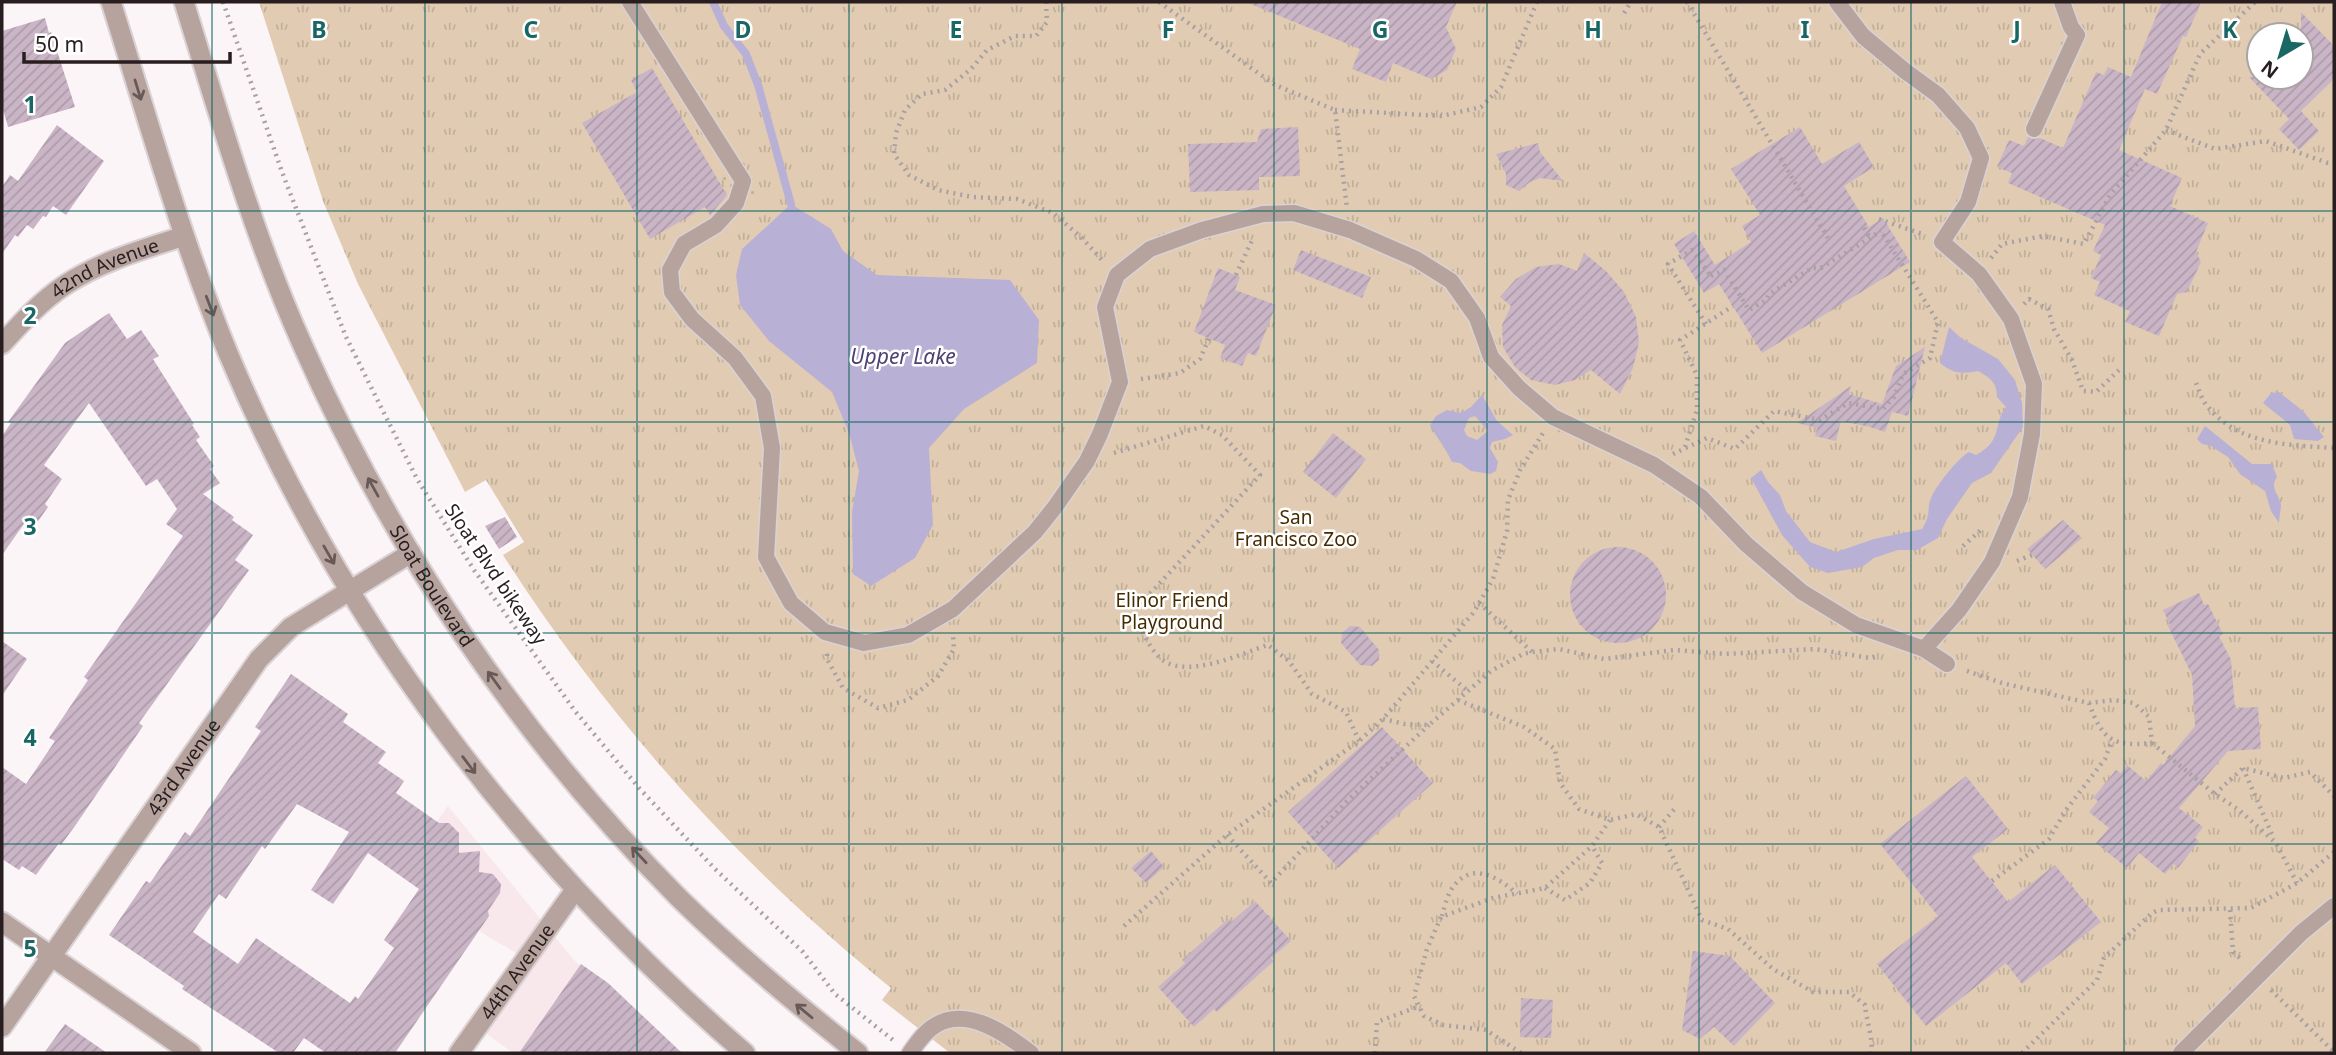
<svg xmlns="http://www.w3.org/2000/svg" width="2336" height="1055" viewBox="0 0 2336 1055" font-family="'Noto Sans',sans-serif">
	<defs>
		<pattern id="park-tufts" width="24" height="20" patternUnits="userSpaceOnUse" patternTransform="scale(1.75)"><rect width="24" height="20" fill="#e1ccb3"/><path d="M3 7l-1-3M5 7V3M7 7l1-3M15 17l-1-3M17 17v-4M19 17l1-3" fill="none" stroke="#c1af9a"/></pattern>
		<pattern id="garden-dots" width="8" height="8" patternUnits="userSpaceOnUse" patternTransform="scale(1.75)"><rect width="8" height="8" fill="#e1ccb3"/><path d="M2 2h.1M6 6h.1" fill="none" stroke="#c1af9a" stroke-width="1.8" stroke-linecap="round"/></pattern>
		<pattern id="building-hatch" width="6" height="6" patternUnits="userSpaceOnUse" patternTransform="scale(1.75)"><rect width="6" height="6" fill="#cab5c7"/><path d="M-1 1l2-2M0 6l6-6M5 7l2-2" fill="none" stroke="#ae9baa"/></pattern>
	</defs>
	<rect width="100%" height="100%" fill="#fcf5f7"/>
	<polygon fill="#f8e7eb" points="448,806 573,959 672,1053 513,1053 477,1027 525,958 487,936 399,874"/>
	<path fill="url(#park-tufts)" fill-rule="evenodd" d="M 259,2 L 2334,2 L 2334,1053 L 950,1053 L 882,1000 L 891,988 C 738,865 609,720 503,555 L 524,542 L 486,480 L 465,492 L 358,284 L 323,201 ZM 2259,35 L 2301,35 L 2301,77 L 2259,77 Z"/>
	<polygon fill="url(#garden-dots)" points="734,154 754,182 755,203 744,210 723,196 726,186 717,164"/>
	<g fill="#b9b0d6" fill-rule="evenodd">
		<polygon points="791,204 831,229 843,251 877,275 1010,280 1039,320 1037,363 964,409 929,448 933,525 915,558 871,586 853,574 852,512 859,471 849,433 832,392 769,341 740,305 736,275 742,249"/>
		<path d="M 1949,327 L 1961,338 L 1998,359 L 2015,380 L 2022,403 L 2023,427 L 1991,473 L 1972,483 L 1947,519 L 1938,538 L 1917,550 L 1898,550 L 1874,558 L 1862,567 L 1828,573 L 1810,567 L 1782,535 L 1751,478 L 1761,470 L 1768,482 L 1780,495 L 1786,511 L 1810,542 L 1836,552 L 1874,539 L 1922,529 C 1932,513 1926,511 1931,498 C 1935,487 1959,457 1969,452 L 1976,455 C 2004,440 1992,425 2006,407 L 1997,397 C 1997,382 1990,378 1978,371 C 1962,374 1953,374 1940,363 Z"/>
		<polygon points="2279,392 2304,412 2324,437 2318,441 2294,439 2290,425 2263,403 2271,393"/>
		<path d="M 1482,395 L 1497,421 L 1513,435 L 1505,439 L 1492,442 L 1490,448 L 1498,462 L 1496,471 L 1490,474 L 1471,471 L 1460,463 L 1452,462 C 1446,449 1437,438 1430,425 L 1436,416 L 1447,410 L 1461,413 L 1471,407 ZM 1475,416 L 1488,431 L 1477,440 L 1467,436 L 1464,430 L 1469,418 Z"/>
		<path d="M 2205,426 L 2252,464 L 2272,464 L 2277,477 C 2269,489 2279,493 2281,505 C 2281,510 2279,517 2279,523 L 2271,511 L 2265,491 L 2240,474 L 2228,457 L 2211,446 L 2202,444 L 2197,439 Z"/>
	</g>
	<g fill="none" stroke-linecap="round" stroke-linejoin="round">
		<polyline stroke="#b9b0d6" stroke-width="8" points="713,2 724,26 746,54 758,85 791,204"/>
	</g>
	<g fill="url(#building-hatch)" fill-rule="evenodd">
		<polygon points="1246,2 1457,2 1446,27 1456,49 1447,70 1431,79 1393,63 1386,82 1352,69 1360,49"/>
		<polygon points="2162,2 2201,2 2186,37 2183,36 2157,94 2145,89 2119,150 2182,178 2170,206 2208,223 2196,252 2201,262 2187,292 2177,294 2159,336 2125,322 2130,311 2094,295 2100,282 2091,278 2101,255 2093,251 2105,225 2008,183 2012,173 1997,167 2009,140 2024,146 2028,137 2034,139 2040,138 2063,148 2096,72 2104,75 2108,67 2131,77"/>
		<polygon points="2301,12 2334,46 2334,79 2301,111 2319,131 2299,150 2279,129 2289,119 2249,77 2301,77"/>
		<polygon points="45,18 49,33 51,32 75,107 8,127 2,106 2,31"/>
		<polygon points="652,68 727,195 710,215 705,207 650,239 582,123 637,92 631,80"/>
		<polygon points="57,125 104,161 66,215 53,206 46,217 43,216 33,229 27,225 18,237 15,235 2,254 2,187 10,175 18,181"/>
		<polygon points="1298,127 1300,176 1259,177 1259,190 1190,192 1188,144 1257,142 1261,129"/>
		<polygon points="1800,127 1822,164 1859,142 1874,167 1844,186 1869,227 1883,218 1910,262 1762,353 1719,284 1704,293 1674,244 1694,231 1715,265 1751,242 1742,226 1760,215 1731,169"/>
		<polygon points="1538,143 1540,152 1563,181 1540,178 1530,182 1519,191 1506,185 1506,174 1496,154"/>
		<polygon points="1301,250 1371,277 1362,298 1293,270"/>
		<polygon points="1584,253 1606,271 1624,292 1636,317 1639,342 1633,368 1620,394 1591,370 1575,380 1555,385 1531,380 1515,367 1503,347 1502,325 1511,306 1500,297 1516,279 1536,267 1559,264 1577,271"/>
		<polygon points="1218,268 1240,277 1235,290 1276,305 1256,356 1248,353 1242,366 1220,358 1225,345 1194,332"/>
		<polygon points="109,313 127,339 141,330 159,356 153,359 194,424 192,425 200,437 196,440 214,466 210,469 220,483 203,494 234,517 232,520 253,535 235,560 249,570 139,723 143,726 75,826 61,845 59,843 36,875 22,866 19,870 2,859 2,767 26,784 55,741 49,738 88,680 84,677 183,536 166,524 177,509 157,479 146,486 89,403 44,465 62,479 45,504 48,507 34,527 26,521 2,555 2,436 11,423 8,422 65,343"/>
		<polygon points="1925,347 1908,416 1892,412 1885,432 1870,427 1841,421 1836,441 1815,436 1817,428 1797,423 1851,386 1849,394 1882,404 1896,366"/>
		<polygon points="1333,433 1366,459 1336,498 1303,472"/>
		<polygon points="505,517 517,537 499,549 485,526"/>
		<polygon points="2063,520 2082,538 2045,569 2027,549"/>
		<circle cx="1618" cy="595" r="48"/>
		<polygon points="2199,593 2204,605 2208,604 2223,634 2219,636 2231,660 2235,708 2258,707 2261,749 2228,751 2179,808 2203,827 2195,838 2199,841 2178,868 2174,864 2165,874 2139,853 2127,868 2096,843 2109,828 2089,812 2098,801 2093,798 2116,770 2121,773 2127,765 2146,781 2161,763 2163,765 2195,726 2192,675 2168,626 2170,625 2163,610"/>
		<polygon points="1350,626 1360,627 1379,650 1379,660 1372,666 1360,665 1341,643 1342,633"/>
		<polygon points="2,641 27,659 2,696"/>
		<path d="M 291,674 L 348,714 L 343,722 L 386,752 L 378,763 L 404,781 L 396,793 L 439,823 L 449,823 L 459,833 L 459,853 L 480,851 L 479,872 L 493,874 L 501,884 L 500,893 L 488,911 L 489,916 L 395,1053 L 326,1053 L 304,1038 L 293,1053 L 279,1053 L 182,989 L 184,986 L 109,935 L 146,881 L 150,883 L 185,832 L 190,836 L 261,731 L 255,727 ZM 297,804 L 349,832 L 311,890 L 333,904 L 368,853 L 419,889 L 384,940 L 394,948 L 358,999 L 355,996 L 350,1003 L 256,938 L 238,964 L 193,932 L 219,894 L 226,899 L 262,846 L 265,849 Z"/>
		<polygon points="1382,727 1433,783 1338,868 1288,812"/>
		<polygon points="1966,776 2008,829 1972,857 2008,902 2055,865 2101,922 2022,984 2006,963 1926,1026 1877,964 1938,916 1880,844"/>
		<polygon points="1151,851 1164,867 1146,883 1131,868"/>
		<polygon points="1255,901 1291,941 1271,958 1274,961 1217,1012 1214,1009 1194,1027 1158,987 1185,963 1182,960 1228,919 1231,922"/>
		<polygon points="1693,951 1730,956 1775,1003 1734,1046 1714,1027 1700,1039 1682,1030"/>
		<polygon points="581,964 608,983 682,1053 519,1053"/>
		<polygon points="1521,998 1553,1000 1551,1038 1520,1037"/>
		<polygon points="65,1024 107,1053 44,1053"/>
	</g>
	<g fill="none" stroke-linecap="round" stroke-linejoin="round">
		<g stroke="#dad2d4" stroke-width="19">
			<g id="service">
				<polyline points="630,2 743,181 736,203 716,225 684,244 670,270 672,292 692,319 735,358 763,396 772,448 766,557 791,603 825,632 864,643 908,635 953,609 1035,532 1055,507 1087,461 1100,434 1120,382 1105,307 1117,275 1150,249 1202,230 1263,214 1294,213 1350,230 1416,259 1451,281 1477,318 1491,357 1519,388 1553,417 1654,465 1701,497 1746,544 1802,592 1856,625 1924,649 1947,664"/>
				<polyline points="1837,2 1863,36 1905,71 1938,95 1967,128 1981,158 1968,202 1942,242 1979,274 2011,319 2034,384 2032,434 2020,497 1992,562 1959,610 1924,649"/>
				<polyline points="2034,129 2077,35 2071,27 2062,2"/>
				<path d="M 910,1053 C 917,1043 925,1031 936,1025 C 967,1006 1006,1034 1031,1053"/>
				<polyline points="2181,1053 2301,933 2334,906"/>
			</g>
		</g>
		<g stroke="#dad2d4" stroke-width="23">
			<g id="minor">
				<path id="s1" d="M 2,344 C 21,323 41,301 65,285 C 101,261 144,249 184,236"/>
				<polyline points="2,922 191,1053"/>
				<path id="s2" d="M 2,1027 L 259,659 L 291,627 L 411,553"/>
				<path id="s3" d="M 459,1053 L 575,890"/>
			</g>
		</g>
		<g stroke="#dad2d4" stroke-width="23">
			<g id="tertiary">
				<path d="M 111,2 C 148,119 181,239 228,353 C 342,625 523,861 745,1053"/>
				<path id="s4" d="M 184,2 C 220,118 253,235 303,346 C 394,551 521,739 679,898 C 736,954 796,1004 858,1053"/>
			</g>
		</g>
		<g stroke="#a8a0a2" stroke-width="4.5" stroke-dasharray="2 5" stroke-linecap="butt">
			<polyline points="223,2 282,172 346,337 417,479 474,570 575,711 639,788 715,869 803,952 835,994 893,1040"/>
			<polyline points="1046,2 1047,22 1036,36 1015,36 987,50 971,69 945,90 922,94 905,110 896,133 894,154 909,175 938,190 972,197 1017,199 1053,213 1081,237 1102,260"/>
			<polyline points="1159,2 1275,85 1335,110 1347,208"/>
			<polyline points="1687,2 1828,238"/>
			<polyline points="1624,13 1631,2"/>
			<polyline points="1335,110 1442,116 1481,107 1501,87 1537,2"/>
			<polyline points="2166,130 2215,149 2266,141 2328,163 2334,163"/>
			<polyline points="1879,219 1925,235"/>
			<polyline points="1864,228 1870,238"/>
			<polyline points="1991,258 2002,244 2043,236 2084,244 2110,195 2166,130 2200,54 2255,2"/>
			<polyline points="1236,275 1253,238"/>
			<polyline points="2024,304 2029,299 2048,309 2054,329 2072,360 2083,391 2096,392 2119,370"/>
			<polyline points="1706,324 1668,264 1692,250 1711,276"/>
			<polyline points="1141,379 1180,373 1200,359 1209,338"/>
			<path d="M 2196,383 C 2199,390 2202,401 2208,407 C 2239,445 2289,445 2334,448"/>
			<polyline points="1685,447 1697,410 1697,375 1680,340 1733,306"/>
			<path d="M 1114,453 L 1204,426 L 1222,435 L 1260,475 L 1133,612 C 1140,626 1147,644 1158,656 C 1182,682 1240,654 1268,645 L 1289,661 L 1312,694 L 1346,712 L 1359,741"/>
			<polyline points="1673,454 1707,438 1735,449 1774,411 1820,420 1848,403 1883,409 1894,397 1903,374 1930,358 1938,322 1881,231"/>
			<polyline points="1963,546 1982,529"/>
			<polyline points="2017,561 2032,555"/>
			<polyline points="1479,603 1532,652"/>
			<polyline points="827,654 827,659 843,688 878,708 908,700 938,676 954,649 953,634"/>
			<polyline points="1432,661 1468,691"/>
			<path d="M 1967,671 L 2002,683 L 2089,703 L 2114,700 L 2134,703 L 2149,717 L 2152,743 C 2113,747 2102,740 2089,703"/>
			<path d="M 1458,700 L 1524,727 L 1555,749 L 1560,783 L 1579,809 L 1610,820 L 1636,814 L 1659,827 L 1702,920 L 1728,929 L 1773,969 L 1813,992 L 1849,992 L 1865,1005 C 1866,1019 1874,1041 1871,1053"/>
			<polyline points="1383,719 1405,724 1429,725 1491,671 1523,654 1532,652 1559,649 1604,659 1674,650 1726,654 1815,649 1870,658 1879,656"/>
			<polyline points="2152,743 2215,794 2239,810 2276,843 2297,883"/>
			<polyline points="2243,768 2274,839"/>
			<polyline points="2215,794 2243,768 2284,778 2310,772 2334,796"/>
			<polyline points="1659,827 1677,806"/>
			<polyline points="1227,835 1271,883 1347,801 1429,725"/>
			<polyline points="1992,881 2049,839 2066,810 2105,759 2112,740"/>
			<polyline points="1545,888 1565,900 1590,883 1602,863 1592,846"/>
			<polyline points="2230,910 2233,952 2243,961"/>
			<path d="M 1442,916 C 1444,908 1447,897 1451,890 C 1470,860 1497,876 1517,894"/>
			<polyline points="1124,926 1227,835 1359,741 1383,719 1474,612 1493,579 1507,531 1508,500 1520,470 1543,433"/>
			<polyline points="2271,990 2334,1052"/>
			<polyline points="1375,1053 1377,1022 1420,1006"/>
			<polyline points="1521,1053 1486,1030 1443,1025 1424,1016 1414,996 1427,949 1441,917 1493,898 1545,888 1592,846 1610,820"/>
			<polyline points="2022,1053 2097,980 2104,958 2152,913 2158,910 2251,908 2297,883 2334,852"/>
		</g>
		<use href="#service" stroke="#b6a39d" stroke-width="16"/>
		<use href="#minor" stroke="#b6a39d" stroke-width="19"/>
		<use href="#tertiary" stroke="#b6a39d" stroke-width="19"/>
		<polyline stroke="#a8a0a2" stroke-width="4.5" stroke-dasharray="2 5" stroke-linecap="butt" points="1711,276 1724,270 1749,310 1766,300 1769,294 1812,268 1821,268 1881,231"/>
	</g>
	<defs><path id="oneway-shaft" d="M-6 0H5M1.5-3L5.5 0L1.5 3" fill="none" stroke-width="1.6" stroke-linecap="round" stroke-linejoin="round" transform="scale(1.75)"/></defs>
	<g stroke="#685958">
		<use href="#oneway-shaft" transform="translate(138 90) rotate(73)"/>
		<use href="#oneway-shaft" transform="translate(210 306) rotate(69)"/>
		<use href="#oneway-shaft" transform="translate(373 487) rotate(-119)"/>
		<use href="#oneway-shaft" transform="translate(329 555) rotate(60)"/>
		<use href="#oneway-shaft" transform="translate(494 680) rotate(-126)"/>
		<use href="#oneway-shaft" transform="translate(469 765) rotate(53)"/>
		<use href="#oneway-shaft" transform="translate(639 855) rotate(-133)"/>
		<use href="#oneway-shaft" transform="translate(804 1011) rotate(-140)"/>
	</g>
	<path fill="none" stroke="#196765" stroke-width="2" stroke-opacity="0.55" d="M 212,2 L 212,1053M 425,2 L 425,1053M 637,2 L 637,1053M 849,2 L 849,1053M 1062,2 L 1062,1053M 1274,2 L 1274,1053M 1487,2 L 1487,1053M 1699,2 L 1699,1053M 1911,2 L 1911,1053M 2124,2 L 2124,1053M 2,211 L 2334,211M 2,422 L 2334,422M 2,633 L 2334,633M 2,844 L 2334,844"/>
	<g text-anchor="middle" stroke-width="5" stroke-linejoin="round" paint-order="stroke">
		<g font-size="19" fill="#281d1f" stroke="#fff">
			<text dy="7" stroke="none"><textPath href="#s1" startOffset="130">42nd Avenue</textPath></text>
			<text transform="translate(496 574) rotate(56)" y="7">Sloat Blvd bikeway</text>
			<text dy="7" stroke="none"><textPath href="#s4" startOffset="637">Sloat Boulevard</textPath></text>
			<text dy="7" stroke="none"><textPath href="#s2" startOffset="317">43rd Avenue</textPath></text>
			<text dy="7" stroke="none"><textPath href="#s3" startOffset="100">44th Avenue</textPath></text>
		</g>
		<g font-size="19" fill="#452b00" stroke="#fff">
			<text x="1296" y="524">San<tspan x="1296" dy="22">Francisco Zoo</tspan></text>
			<text x="1172" y="607">Elinor Friend<tspan x="1172" dy="22">Playground</tspan></text>
		</g>
		<g font-size="21" font-style="italic" fill="#4f4173" stroke="#fff">
			<text x="903" y="364">Upper Lake</text>
		</g>
	</g>
	<g font-size="23" text-anchor="middle" font-weight="bold" fill="#196765" stroke="#fff" stroke-width="5" stroke-linejoin="round" paint-order="stroke">
		<text x="319" y="38">B</text>
		<text x="531" y="38">C</text>
		<text x="743" y="38">D</text>
		<text x="956" y="38">E</text>
		<text x="1168" y="38">F</text>
		<text x="1380" y="38">G</text>
		<text x="1593" y="38">H</text>
		<text x="1805" y="38">I</text>
		<text x="2017" y="38">J</text>
		<text x="2230" y="38">K</text>
		<text x="30" y="113">1</text>
		<text x="30" y="324">2</text>
		<text x="30" y="535">3</text>
		<text x="30" y="746">4</text>
		<text x="30" y="957">5</text>
	</g>
	<rect width="2336" height="1055" fill="none" stroke="#281d1f" stroke-width="7"/>
	<g transform="translate(2280 56) rotate(218)"><circle r="33" fill="#ffffff" stroke="#a9a5a5" stroke-width="2"/>
	<path d="M0-5L12 26L0 18L-12 26Z" fill="#196765"/>
	<text y="-10" font-size="19" font-weight="bold" text-anchor="middle" fill="#281d1f">N</text>
	</g>
	<path d="M24 52v10h206v-10" fill="none" stroke="#281d1f" stroke-width="3.5"/>
	<text x="35" y="52" font-size="21" fill="#281d1f" stroke="#ffffff" stroke-width="5" paint-order="stroke">50 m</text>
</svg>
